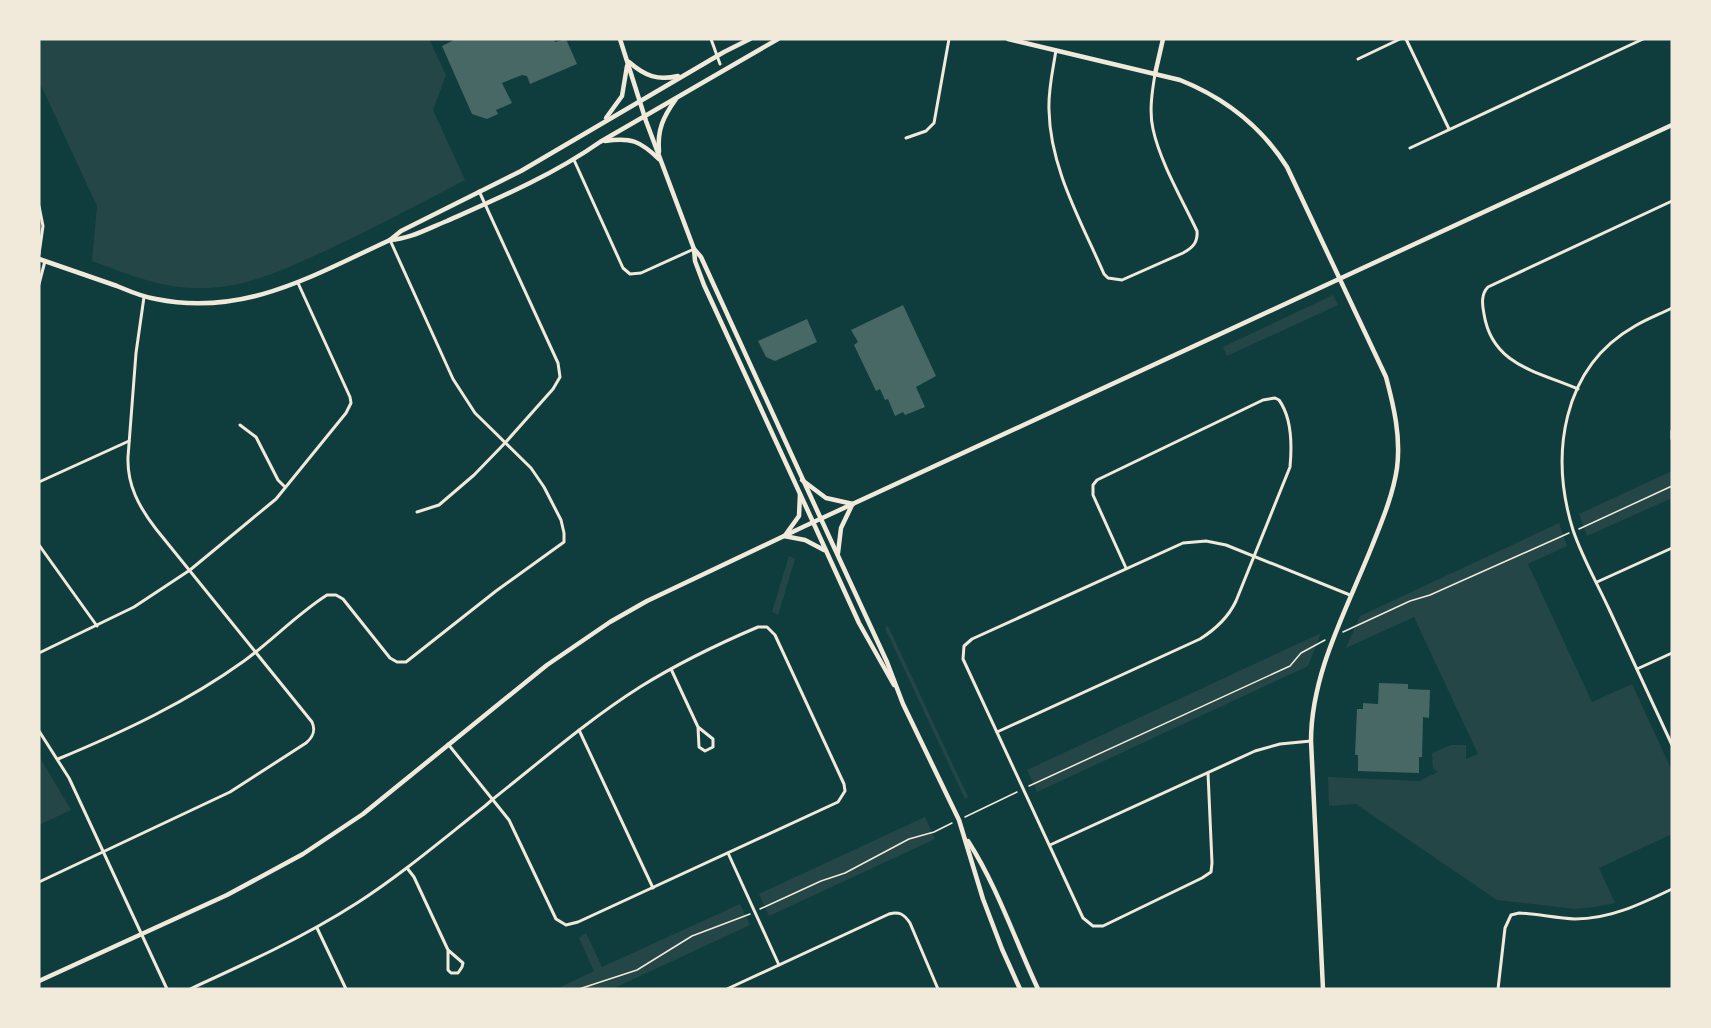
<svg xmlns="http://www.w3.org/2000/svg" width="1711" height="1028" viewBox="0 0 1711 1028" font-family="'Titillium Web',sans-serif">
	<rect width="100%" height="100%" fill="#0f3d3e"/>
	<g fill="#244646">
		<path d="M 39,39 L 429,39 L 446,75 L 433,110 L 465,180 C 419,204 374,228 327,250 C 283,270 243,290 193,288 C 158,287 125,273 92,261 L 97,206 L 39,81 Z"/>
		<polygon points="1333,295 1338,305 1227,356 1223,347"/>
		<polygon points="1672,471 1672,498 1587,536 1579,514"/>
		<polygon points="1559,523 1567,546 1528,564 1592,702 1632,684 1672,771 1672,834 1599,868 1615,903 1595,907 1575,909 1497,900 1356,804 1329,806 1328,777 1419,781 1438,772 1433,768 1432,753 1451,745 1466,745 1466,759 1478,754 1414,617 1346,648 1360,616"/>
		<polygon points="789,556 795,559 778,615 772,612"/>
		<polygon points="888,626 968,797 965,799 885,628"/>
		<polygon points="1321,633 1308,666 1037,792 1027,770"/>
		<polygon points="39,756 71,810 39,825"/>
		<polygon points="925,817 935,839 769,916 759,894"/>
		<polygon points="740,904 750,925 612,989 556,989 594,971 579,938 586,933 602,967"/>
	</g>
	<g fill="#486865">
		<polygon points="456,39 554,39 555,42 566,39 577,64 530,84 527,76 522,75 502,83 512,103 496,110 498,114 487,119 472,114 442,46"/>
		<polygon points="903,305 936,376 916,387 925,407 905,415 903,412 895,416 888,399 885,400 880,389 876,391 854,345 858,342 851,330"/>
		<polygon points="807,319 817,342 775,361 766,357 758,341"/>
		<polygon points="1379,683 1408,684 1408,689 1430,690 1429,718 1423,717 1422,757 1419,757 1419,773 1358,771 1358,755 1355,755 1357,709 1363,709 1363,703 1378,704"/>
	</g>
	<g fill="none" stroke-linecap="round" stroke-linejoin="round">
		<g stroke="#f1e9da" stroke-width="1.5">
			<polyline points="1579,529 1672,486"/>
			<polyline points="1343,632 1410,601 1430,595 1569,533"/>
			<polyline points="1029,786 1290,666 1301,653 1325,640"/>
			<polyline points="965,817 1017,792"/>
			<polyline points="760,909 821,881 845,873 909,839 934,832 952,823"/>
			<polyline points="579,989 637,970 692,936 750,914"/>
		</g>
		<g stroke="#f1e9da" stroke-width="3">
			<polyline points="711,39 720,64"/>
			<polyline points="1406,39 1449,129"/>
			<path d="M 1056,50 C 1053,70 1048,90 1049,110 C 1050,168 1081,221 1104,274 L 1108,278 L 1122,280 L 1183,253 C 1192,248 1198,243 1197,231 C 1183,201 1160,162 1153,129 C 1149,112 1152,92 1155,74"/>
			<polyline points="1358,59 1400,39"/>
			<polyline points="906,138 926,131 934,123 949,39"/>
			<polyline points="1410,148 1643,39"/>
			<polyline points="574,160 623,268 630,274 641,273 694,249"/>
			<polyline points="39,206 43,226 39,254"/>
			<polyline points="39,284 45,261"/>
			<path d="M 1672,308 C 1660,314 1647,319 1635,326 C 1561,368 1550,456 1573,530 C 1582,557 1597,583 1609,609 C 1630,654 1651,700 1672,745"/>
			<path d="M 1578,389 C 1536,371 1492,365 1484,314 C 1482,304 1481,294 1488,287 L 1672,201"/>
			<polyline points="240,425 256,437 278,480 285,487"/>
			<polyline points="1672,431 1672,439"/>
			<polyline points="39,482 129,441"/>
			<polyline points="417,512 439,505 474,475 505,443 553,389 560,377 558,363 479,191"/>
			<polyline points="39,545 97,626"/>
			<polyline points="1597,582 1672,548"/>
			<polyline points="39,653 134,607 190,570 276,499 346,413 351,403 350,397 298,283"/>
			<polyline points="671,669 698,727 699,747 705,751 713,747 713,739 698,727"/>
			<polyline points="1637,669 1672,653"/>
			<polyline points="579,730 653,888"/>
			<polyline points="39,731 69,778 167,989"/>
			<path d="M 997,732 L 1200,639 C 1216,629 1228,618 1236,601 L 1290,467 C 1292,446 1292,418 1279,400 L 1275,398 L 1263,400 L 1097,480 L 1093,485 L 1093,495 L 1126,568"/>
			<path d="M 58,759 C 123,732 187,702 244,661 C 273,640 297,614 327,595 L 336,595 L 343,599 L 390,658 L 397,662 L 406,662 L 496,591 L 564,542 L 564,533 L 561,520 L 544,487 L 531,468 L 475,413 L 453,379 L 390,240"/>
			<polyline points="1208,773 1212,863 1211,872 1202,878 1103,926 1093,926 1083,918 963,659 964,646 972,639 1183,543 1206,541 1226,545 1350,595"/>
			<polyline points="1050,845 1255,751 1280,744 1311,741"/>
			<polyline points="728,853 779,965"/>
			<polyline points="407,868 414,877 448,950 448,970 451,973 458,973 462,967 463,963 448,950"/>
			<path d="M 39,882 L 230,792 L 306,743 C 313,737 316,731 312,722 L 156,529 C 139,507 127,485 128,457 L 136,353 L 144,297"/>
			<polyline points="317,928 346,989"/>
			<path d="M 190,989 C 247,963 304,937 357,903 C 402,874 443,839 485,806 L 493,799 C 541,761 588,720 640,687 C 677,664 718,644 758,627 L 767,627 L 775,635 L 844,784 L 845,791 L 838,802 L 578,922 L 566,925 L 556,919 L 509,820 L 448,744"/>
			<path d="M 727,989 L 889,914 C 899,911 904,914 910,923 L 938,989"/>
			<path d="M 1498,989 L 1505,928 L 1511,915 L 1519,913 C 1538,914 1556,918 1575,919 C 1610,919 1641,904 1672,889"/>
		</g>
		<g stroke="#f1e9da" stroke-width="4.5">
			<polyline points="620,39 646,121 694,249 701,257 821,519"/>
			<path d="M 1008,39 L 1180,80 C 1225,98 1261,126 1287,167 L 1386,377 C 1394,407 1401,437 1397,468 C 1393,495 1382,521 1372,546 C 1347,609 1311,673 1311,741 L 1323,989"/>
			<path d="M 629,62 C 645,76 658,81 678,76"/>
			<polyline points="1155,74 1163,39"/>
			<polyline points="606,118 622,96 627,66"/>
			<path d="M 605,141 C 631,137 640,141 659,159"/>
			<path d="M 659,152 C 657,130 663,117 676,99"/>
			<path d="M 390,240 C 410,239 429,228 447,221 C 499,198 553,175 600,142 L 778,39"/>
			<polyline points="694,249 695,261 704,285 813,522"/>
			<path d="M 39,259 C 65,268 91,277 117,286 C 129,291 142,297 156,299 C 244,317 312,276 390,240 L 401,231 L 521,171 L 724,52 L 750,39"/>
		</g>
		<g stroke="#f1e9da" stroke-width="4.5">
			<polyline points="802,480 826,498 853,504"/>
			<polyline points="821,519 887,662 903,704 959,820 983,899 1002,949 1020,989"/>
			<polyline points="813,522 859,623 894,685"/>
			<polyline points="786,534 799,516 800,494"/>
			<polyline points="784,536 805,540 824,550"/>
			<polyline points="838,553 841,528 852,505"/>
			<path d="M 968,841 C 997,886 1015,940 1038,989"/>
			<polyline points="39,981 227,895 303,854 363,814 547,665 610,622 647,601 805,526 1672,125"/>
		</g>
	</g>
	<rect width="1711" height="1028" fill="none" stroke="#f1e9da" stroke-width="81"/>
</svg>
